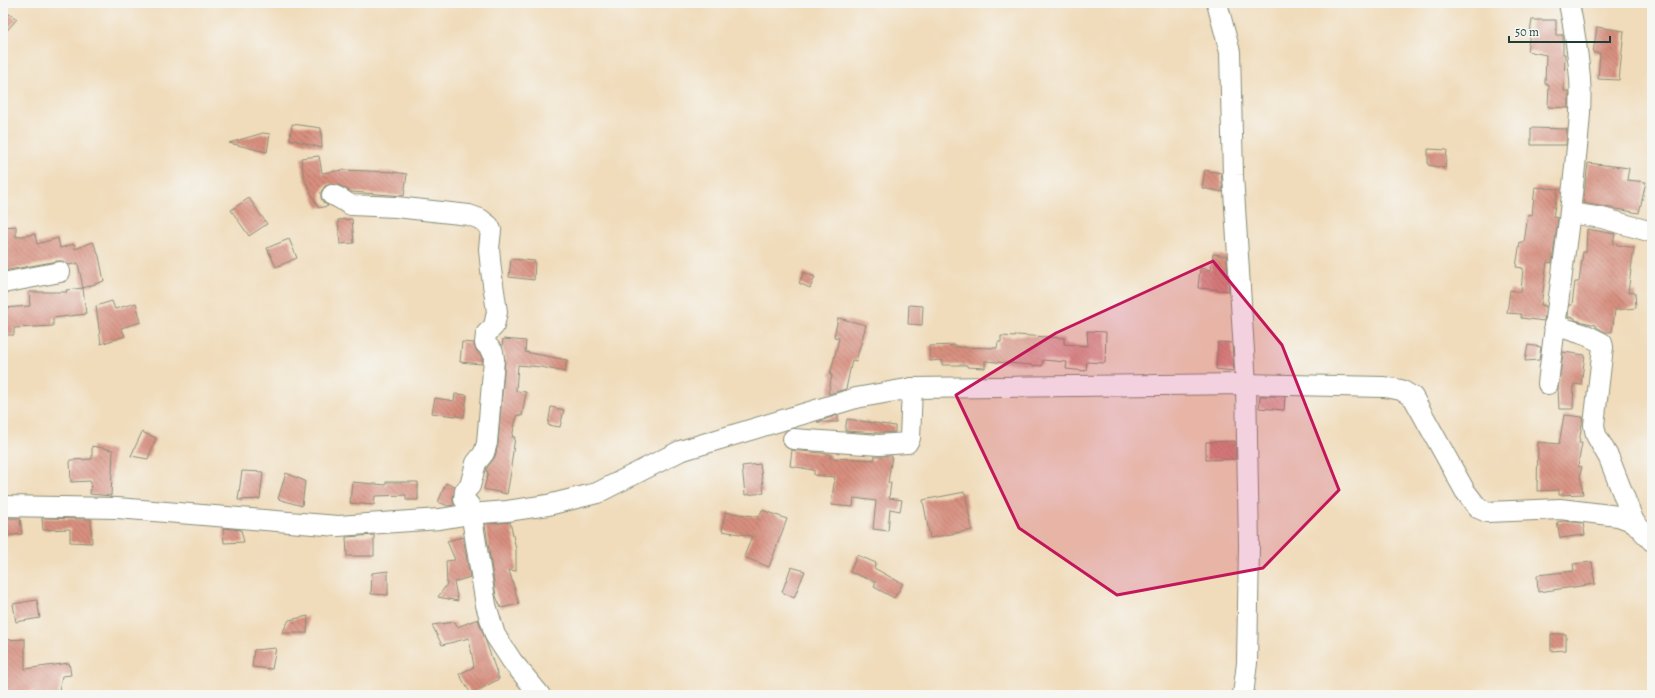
<svg xmlns="http://www.w3.org/2000/svg" width="1655" height="698" viewBox="0 0 1655 698" font-family="Alegreya,serif">
	<defs>
		<pattern id="building-back-hatch" width="6" height="6" patternUnits="userSpaceOnUse"><rect width="6" height="6" fill="#d88f7f"/><path d="M-1 5l2 2M0 0l6 6M5-1l2 2" fill="none" stroke="#af7669"/></pattern>
	</defs>
	<rect width="100%" height="100%" fill="#f6f6f2"/>
	<filter id="ink" filterUnits="userSpaceOnUse"><feTurbulence type="fractalNoise" baseFrequency=".025" numOctaves="2"/><feDisplacementMap in="SourceGraphic" scale="8" xChannelSelector="R" yChannelSelector="G"/><feConvolveMatrix kernelMatrix="1 2 1 2 8 2 1 2 1" color-interpolation-filters="sRGB"/></filter>
	<filter id="wash" filterUnits="userSpaceOnUse"><feTurbulence type="fractalNoise" baseFrequency=".012" numOctaves="4" result="noise"/><feDisplacementMap in="SourceGraphic" scale="16" xChannelSelector="R" yChannelSelector="G"/><feGaussianBlur stdDeviation="0.9" result="paint"/><feColorMatrix in="noise" values="0 0 0 0 0 0 0 0 0 0 0 0 0 0 0 0 0 1.4 0 .05"/><feComposite in="paint" operator="in"/></filter>
	<g filter="url(#wash)">
		<rect width="100%" height="100%" fill="#f0dbba"/>
		<g id="blocks">
			<g fill="url(#building-back-hatch)">
				<polygon points="3,10 17,19 3,35"/>
				<polygon points="1532,20 1556,20 1556,35 1563,35 1563,54 1565,54 1564,91 1569,91 1569,108 1548,107 1549,85 1545,84 1546,55 1527,51"/>
				<polygon points="1597,27 1624,31 1619,80 1598,79 1600,53 1593,53"/>
				<polygon points="292,124 321,128 322,148 290,139"/>
				<polygon points="1531,128 1567,129 1566,145 1531,145"/>
				<polygon points="263,133 270,134 267,152 229,143"/>
				<polygon points="1428,149 1447,150 1445,168 1428,165"/>
				<polygon points="319,156 322,173 343,170 394,172 407,174 404,196 351,192 339,185 330,184 325,186 321,192 321,198 323,202 328,206 318,208 304,177 301,158"/>
				<polygon points="1588,163 1629,168 1627,180 1646,182 1639,213 1583,203"/>
				<polygon points="1205,170 1221,173 1223,192 1202,188"/>
				<polygon points="1535,187 1558,189 1553,217 1558,218 1552,263 1547,262 1541,305 1546,306 1544,321 1521,318 1521,314 1507,313 1510,290 1521,292 1523,268 1516,267 1520,242 1524,243 1528,214 1532,215"/>
				<polygon points="249,198 267,224 249,236 231,210"/>
				<polygon points="352,219 354,243 340,244 338,220"/>
				<polygon points="16,226 16,237 35,234 37,244 58,238 60,248 74,244 75,249 93,242 99,256 104,281 83,288 78,263 69,265 63,261 58,261 3,271 3,227"/>
				<polygon points="1587,229 1615,234 1613,244 1634,248 1628,292 1635,292 1636,308 1615,310 1612,332 1605,332 1596,327 1596,325 1575,320 1575,318 1568,317 1569,305 1572,305 1575,282 1579,282 1583,252 1586,252"/>
				<polygon points="289,239 297,258 276,267 267,248"/>
				<polygon points="1213,254 1227,256 1229,291 1198,288 1200,268 1211,270"/>
				<polygon points="511,259 535,261 534,280 509,277"/>
				<polygon points="804,272 815,277 810,288 799,283"/>
				<polygon points="83,288 86,314 53,318 53,326 14,328 14,335 3,335 3,308 30,306 29,292 67,292 66,290"/>
				<polygon points="112,301 115,309 136,303 141,322 121,328 125,336 101,344 96,306"/>
				<polygon points="909,305 923,306 922,325 908,324"/>
				<polygon points="838,318 866,325 856,361 852,360 846,389 828,394 832,375 830,375 839,338 834,337"/>
				<polygon points="1087,331 1106,332 1105,363 1087,362 1086,371 1066,369 1067,362 1043,360 1042,366 985,361 985,368 967,367 967,365 942,365 942,360 930,361 929,346 956,345 956,347 997,348 998,342 1001,342 1001,336 1015,337 1016,335 1064,338 1064,344 1088,346"/>
				<polygon points="503,339 526,341 525,352 567,360 565,372 541,367 518,365 516,391 526,392 522,416 517,415 512,437 515,437 511,466 512,466 507,494 484,489 488,472 486,471 487,468 495,457 498,444 505,360 502,346"/>
				<polygon points="462,342 474,343 476,350 482,357 482,364 460,362"/>
				<polygon points="1218,342 1232,343 1234,371 1216,369"/>
				<polygon points="1528,345 1541,347 1539,360 1525,361"/>
				<polygon points="1563,352 1585,355 1581,385 1574,384 1573,409 1559,409 1558,389"/>
				<polygon points="455,394 467,395 464,417 432,413 435,398 454,401"/>
				<polygon points="1260,396 1285,396 1284,410 1259,408"/>
				<polygon points="551,407 564,410 560,427 548,425"/>
				<polygon points="838,415 838,422 817,422"/>
				<polygon points="1564,415 1583,417 1579,443 1582,443 1578,466 1582,467 1580,474 1583,494 1559,495 1559,490 1537,491 1538,442 1559,444"/>
				<polygon points="847,419 895,426 895,432 879,433 845,431"/>
				<polygon points="142,432 156,438 148,459 131,456"/>
				<polygon points="1235,441 1236,459 1206,460 1206,442"/>
				<polygon points="92,446 113,450 111,496 90,494 91,481 71,482 70,460 92,459"/>
				<polygon points="792,450 830,454 830,458 874,460 875,456 892,456 888,483 891,483 889,498 902,500 900,511 890,509 888,531 873,529 876,501 854,498 853,507 831,505 835,477 814,475 814,470 790,466"/>
				<polygon points="760,464 764,493 745,495 742,466"/>
				<polygon points="242,471 263,472 260,499 238,500"/>
				<polygon points="286,473 305,481 302,506 278,499"/>
				<polygon points="352,482 386,485 386,482 418,482 418,500 406,500 406,495 375,496 374,505 350,503"/>
				<polygon points="446,483 455,487 453,498 454,505 448,506 438,502"/>
				<polygon points="965,492 972,530 930,538 923,500"/>
				<polygon points="762,510 787,519 769,567 744,557 752,536 722,531 725,512 759,517"/>
				<polygon points="3,518 20,518 22,534 3,536"/>
				<polygon points="42,518 91,519 92,543 70,542 70,529 43,530"/>
				<polygon points="1564,521 1583,523 1585,535 1560,538 1557,522"/>
				<polygon points="510,522 516,549 516,571 509,570 519,604 501,608 496,596 485,524"/>
				<polygon points="223,528 241,530 244,542 224,543"/>
				<polygon points="374,535 374,556 347,556 346,537"/>
				<polygon points="463,537 470,577 454,582 458,601 438,597 447,584 446,561 455,560 447,541"/>
				<polygon points="857,555 876,563 874,568 903,584 894,598 874,587 876,582 850,572"/>
				<polygon points="1592,562 1595,584 1538,592 1537,575 1574,571 1573,564"/>
				<polygon points="791,567 805,571 794,598 782,592"/>
				<polygon points="388,571 388,595 371,594 372,573"/>
				<polygon points="37,600 40,618 16,622 13,604"/>
				<polygon points="308,616 307,633 282,633 289,620"/>
				<polygon points="478,619 499,679 471,694 459,674 474,667 469,638 442,645 432,625 455,622 457,627"/>
				<polygon points="1551,634 1566,634 1566,650 1551,651"/>
				<polygon points="25,639 25,669 69,663 71,675 62,676 58,695 34,695 33,691 20,695 7,695 3,683 3,640"/>
				<polygon points="276,648 272,669 252,667 254,650"/>
			</g>
		</g>
	</g>
	<g filter="url(#ink)">
		<use href="#blocks" fill-opacity="0" stroke="#888c77" stroke-width="1"/>
		<g fill="none" stroke-linecap="round" stroke-linejoin="round">
			<g stroke="#888c77" stroke-width="22">
				<g id="minor">
					<polyline points="1217,3 1230,52 1233,175 1246,384 1249,546 1247,663 1243,695"/>
					<path d="M 332,195 C 340,197 344,202 351,205 L 396,207 L 469,215 L 480,219 L 489,226 L 491,230 L 489,249 L 491,270 L 497,312 L 494,326 L 486,334 L 485,343 L 493,352 L 494,359 L 487,443 L 484,453 L 476,463 L 470,486 L 465,491 L 464,499 L 470,506 L 486,605 L 495,635 L 512,661 L 540,695"/>
					<polyline points="1570,213 1602,218 1652,232"/>
					<polyline points="3,283 60,272"/>
					<polyline points="1554,325 1586,335 1602,343 1603,347 1594,425 1596,435 1609,458 1634,522"/>
					<path d="M 1548,384 C 1556,311 1568,239 1575,166 C 1578,137 1582,107 1580,78 C 1578,53 1574,28 1569,3"/>
					<polyline points="793,439 879,445 907,443 910,438 912,388"/>
					<polyline points="3,506 117,508 338,526 440,519 470,514 507,511 548,505 597,493 680,451 856,398 912,388 1246,384 1384,387 1401,390 1413,397 1465,491 1478,508 1487,512 1560,509 1618,516 1634,522 1652,541"/>
				</g>
			</g>
			<use href="#minor" stroke="#fff" stroke-width="20"/>
		</g>
	</g>
	<path fill="#c2185b" fill-opacity="0.2" stroke="#c2185b" stroke-width="3" stroke-linejoin="round" d="M 1213,261 L 1282,345 L 1339,490 L 1263,568 L 1117,595 L 1019,528 L 956,395 L 1056,333 Z"/>
	<rect width="1655" height="698" fill="none" stroke="#f6f6f2" stroke-width="16"/>
	<path d="M1509 36v6h101v-6" fill="none" stroke="#1f3d34" stroke-width="2"/>
	<text x="1515" y="36" font-size="12" fill="#1f3d34" stroke="#f6f6f2" stroke-width="3" paint-order="stroke">50 m</text>
</svg>
